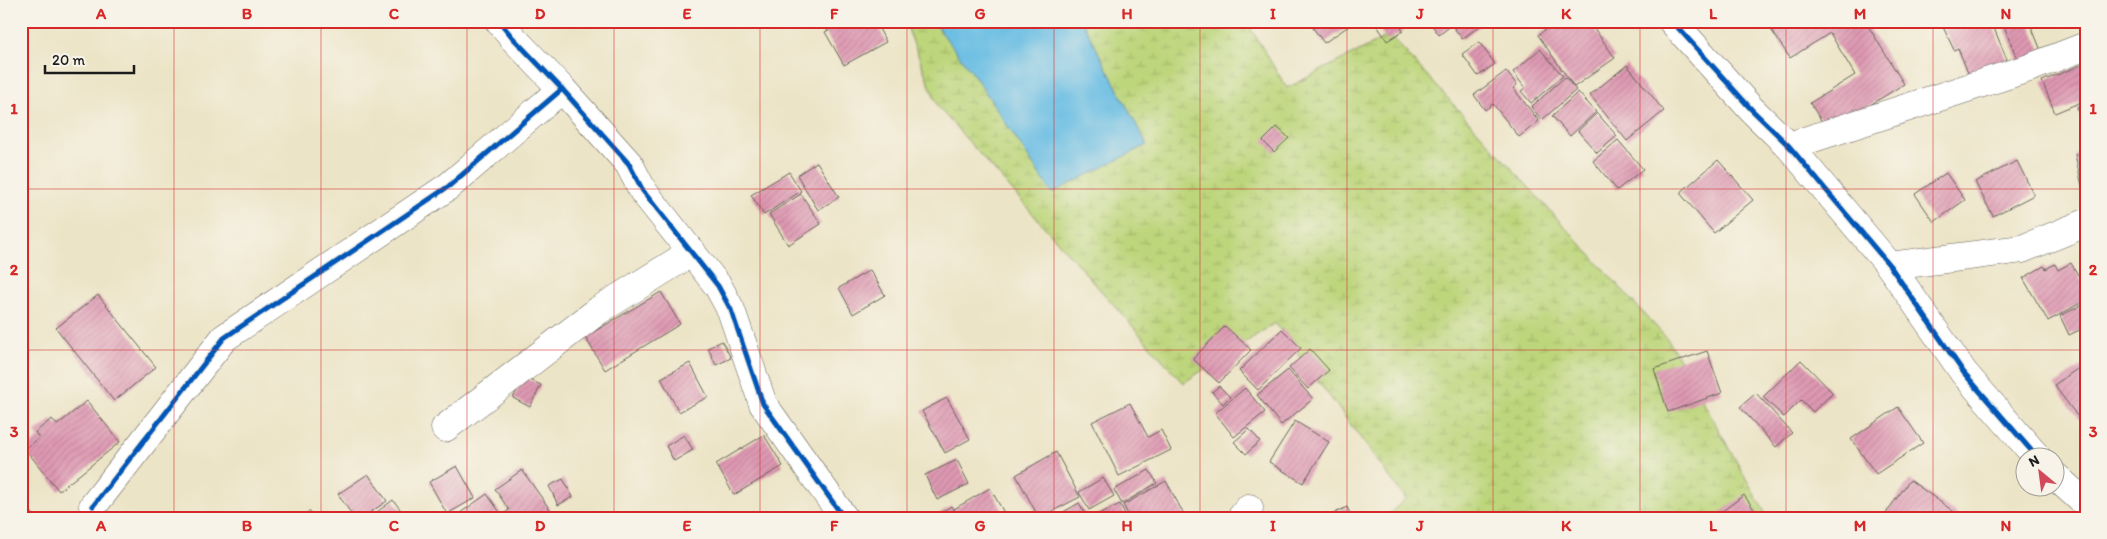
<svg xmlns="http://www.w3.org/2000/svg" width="2107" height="539" viewBox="0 0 2107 539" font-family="Itim,sans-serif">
	<defs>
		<pattern id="wetland-marsh" width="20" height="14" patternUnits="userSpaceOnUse" patternTransform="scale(1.25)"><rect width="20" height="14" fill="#bdd67b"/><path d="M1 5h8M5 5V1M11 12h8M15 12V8" fill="none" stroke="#a2b76a"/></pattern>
		<pattern id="building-hatch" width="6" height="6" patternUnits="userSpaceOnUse" patternTransform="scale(1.25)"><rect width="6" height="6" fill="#de98b2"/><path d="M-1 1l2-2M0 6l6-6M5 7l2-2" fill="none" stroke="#be8298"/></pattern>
	</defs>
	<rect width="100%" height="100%" fill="#f7f3e8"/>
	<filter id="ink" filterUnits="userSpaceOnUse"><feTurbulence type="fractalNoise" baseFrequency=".02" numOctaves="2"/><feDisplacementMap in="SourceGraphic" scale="10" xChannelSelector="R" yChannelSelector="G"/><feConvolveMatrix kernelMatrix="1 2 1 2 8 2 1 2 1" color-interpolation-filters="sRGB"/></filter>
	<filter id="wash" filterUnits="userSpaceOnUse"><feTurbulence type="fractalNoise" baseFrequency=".0096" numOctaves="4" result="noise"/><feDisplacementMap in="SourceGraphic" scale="20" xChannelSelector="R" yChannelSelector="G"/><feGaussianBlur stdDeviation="1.12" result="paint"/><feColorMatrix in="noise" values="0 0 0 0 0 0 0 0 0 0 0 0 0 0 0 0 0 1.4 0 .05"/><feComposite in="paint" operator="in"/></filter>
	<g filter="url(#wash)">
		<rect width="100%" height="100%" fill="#ece4c6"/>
		<polygon fill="url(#wetland-marsh)" stroke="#6c794c" points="905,21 1246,21 1287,88 1390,35 1669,341 1768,518 1384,518 1406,499 1275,323 1183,383 938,107"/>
		<polygon fill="#66bce3" stroke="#416c80" points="933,21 1082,21 1147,145 1052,193 976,78"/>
		<g id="blocks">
			<g fill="url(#building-hatch)">
				<polygon points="844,21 875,21 886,42 844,65 825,32"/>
				<polygon points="1308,21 1356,21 1324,43"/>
				<polygon points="1374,21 1397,21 1403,31 1387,41"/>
				<polygon points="1429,21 1487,21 1462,39 1452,25 1439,35"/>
				<polygon points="1558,21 1589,21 1615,58 1574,87 1538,35"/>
				<polygon points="1780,21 1865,21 1904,84 1828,131 1810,103 1855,75 1830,33 1790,58 1770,28"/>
				<polygon points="1956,21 1991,21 2008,62 1970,78 1958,48 1954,50 1943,27"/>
				<polygon points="2002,21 2029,21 2042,53 2019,63"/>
				<polygon points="1479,42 1495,64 1478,76 1462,54"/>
				<polygon points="1540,49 1563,76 1531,103 1521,91 1525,88 1513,72"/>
				<polygon points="2086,63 2086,100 2055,113 2042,81"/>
				<polygon points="1627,65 1664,111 1627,141 1590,95"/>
				<polygon points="1506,71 1517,85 1513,88 1539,121 1519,137 1493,104 1485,110 1474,95"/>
				<polygon points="1565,77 1576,90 1542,120 1531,107"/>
				<polygon points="1578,92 1596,112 1570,136 1552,116"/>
				<polygon points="2086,104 2086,126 2077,108"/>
				<polygon points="1597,113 1617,136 1597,153 1578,131"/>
				<polygon points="1277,127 1289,138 1274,152 1263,141"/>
				<polygon points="1618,140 1643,169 1617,190 1593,161"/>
				<polygon points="2086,151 2086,200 2085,200 2075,154"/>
				<polygon points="1718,160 1753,200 1714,233 1680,193"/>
				<polygon points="2017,161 2034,195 1993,216 1975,182"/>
				<polygon points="817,162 839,197 818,210 797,175"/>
				<polygon points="789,172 801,191 764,215 751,195"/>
				<polygon points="1946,173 1965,200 1934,222 1915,194"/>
				<polygon points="801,194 821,224 788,245 769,214"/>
				<polygon points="2071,263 2086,288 2086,300 2048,321 2023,278 2044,266 2046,269 2055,264 2058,270"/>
				<polygon points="870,270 885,295 853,314 839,288"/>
				<polygon points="661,292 680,324 605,370 585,337"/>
				<polygon points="98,295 156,367 114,401 56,328"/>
				<polygon points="2086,303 2086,327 2069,335 2060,316"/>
				<polygon points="1225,326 1251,350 1219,383 1193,359"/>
				<polygon points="1282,329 1301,348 1258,390 1239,371"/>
				<polygon points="722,341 731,358 716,365 708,348"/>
				<polygon points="1310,349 1329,370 1308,389 1289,368"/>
				<polygon points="1707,351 1722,393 1668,412 1654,369"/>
				<polygon points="1801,360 1833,393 1813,412 1801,400 1784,417 1763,397"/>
				<polygon points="690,363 708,397 679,412 661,378"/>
				<polygon points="2086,363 2086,423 2084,425 2054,385"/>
				<polygon points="1288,370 1313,399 1281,425 1257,395"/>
				<polygon points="524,377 541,385 530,407 513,398"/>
				<polygon points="1219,386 1230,397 1223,404 1212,392"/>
				<polygon points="1245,388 1265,412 1234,437 1215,413"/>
				<polygon points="1756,393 1792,433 1776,447 1740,407"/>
				<polygon points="947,398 970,439 945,453 922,411"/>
				<polygon points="87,401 120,442 59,491 25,449 39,438 35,432 52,419 57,425"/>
				<polygon points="1130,403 1148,437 1161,430 1171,450 1119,476 1092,422"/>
				<polygon points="1898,407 1923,443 1876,474 1851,439"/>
				<polygon points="1295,421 1329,442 1303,483 1269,462"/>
				<polygon points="1249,429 1260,441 1246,454 1234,442"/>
				<polygon points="684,435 693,450 674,461 666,446"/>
				<polygon points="764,435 783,466 734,495 716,464"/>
				<polygon points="1056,452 1080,497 1039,518 1016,475"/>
				<polygon points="957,460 969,484 937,500 925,475"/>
				<polygon points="457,466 475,498 447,514 429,482"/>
				<polygon points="522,470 556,518 464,518 460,513 487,494 502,515 509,510 495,489"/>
				<polygon points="1149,470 1157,483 1122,504 1114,490"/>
				<polygon points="368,474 387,501 362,518 354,518 338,494"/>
				<polygon points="1103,478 1114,496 1089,510 1079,492"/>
				<polygon points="563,479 573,497 558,505 549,486"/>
				<polygon points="1910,480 1957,514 1955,518 1882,518"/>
				<polygon points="1166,481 1186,518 1130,518 1123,505"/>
				<polygon points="990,488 1007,518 959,518 954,509"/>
				<polygon points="1744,495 1760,518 1713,518"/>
				<polygon points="21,499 36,518 21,518"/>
				<polygon points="393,500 407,518 369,518"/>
				<polygon points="1079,503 1086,515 1082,518 1053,518"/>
				<polygon points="1120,504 1127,518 1090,518"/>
				<polygon points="951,506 958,518 933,518"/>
				<polygon points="1347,507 1352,518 1325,518"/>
				<polygon points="309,511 313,518 298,518"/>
			</g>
		</g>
	</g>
	<g filter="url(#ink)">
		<use href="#blocks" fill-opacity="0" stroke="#656258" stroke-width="1"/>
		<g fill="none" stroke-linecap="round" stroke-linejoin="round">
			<g stroke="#656258" stroke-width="29">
				<g id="minor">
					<polyline points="499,21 513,38 562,89 629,164 643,191 718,286 731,310 763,404 844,518"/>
					<polyline points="1672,21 1752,110 1789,146 1890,266 1964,373 2036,456"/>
					<polyline points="1789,146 2029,68 2086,46"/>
					<polyline points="1890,266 2022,249 2086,223"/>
					<polyline points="445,428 599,310 692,252"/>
					<polyline points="2054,475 2086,504"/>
					<polyline points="93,506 224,338 449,186 562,89"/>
					<polyline points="1241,518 1249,508"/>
				</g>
			</g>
			<use href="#minor" stroke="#fff" stroke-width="28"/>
			<g stroke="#f7f3e8" stroke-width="8">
				<g id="cycleway">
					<polyline points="499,21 513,38 562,89 629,164 643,191 718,286 731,310 763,404 844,518"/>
					<polyline points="1672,21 1752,110 1789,146 1890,266 1964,373 2036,456"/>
					<polyline points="93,506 224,338 449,186 562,89"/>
				</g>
			</g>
			<use href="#cycleway" stroke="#0057b8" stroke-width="5"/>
		</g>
	</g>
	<path fill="none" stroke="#d62828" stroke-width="1" stroke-opacity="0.55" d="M 174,21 L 174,518M 321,21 L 321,518M 467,21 L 467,518M 614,21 L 614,518M 760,21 L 760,518M 907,21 L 907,518M 1054,21 L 1054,518M 1200,21 L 1200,518M 1347,21 L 1347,518M 1493,21 L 1493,518M 1640,21 L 1640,518M 1786,21 L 1786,518M 1933,21 L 1933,518M 21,189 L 2086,189M 21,350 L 2086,350"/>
	<rect width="2107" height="539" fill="none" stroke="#f7f3e8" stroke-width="55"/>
	<g transform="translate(2040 472) rotate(331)"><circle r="24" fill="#f7f3e8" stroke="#9f9d96"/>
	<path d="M0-4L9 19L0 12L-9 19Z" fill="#d1495b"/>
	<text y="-8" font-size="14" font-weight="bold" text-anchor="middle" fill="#1c1c1c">N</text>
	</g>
	<path d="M45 65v8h89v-8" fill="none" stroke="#1c1c1c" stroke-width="2.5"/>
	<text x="52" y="65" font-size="15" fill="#1c1c1c" stroke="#f7f3e8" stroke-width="4" paint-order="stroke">20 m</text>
	<rect x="28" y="28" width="2052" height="484" fill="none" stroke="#d62828" stroke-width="2"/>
	<g font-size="16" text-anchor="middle" font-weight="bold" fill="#d62828">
		<text x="101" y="19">A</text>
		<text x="247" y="19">B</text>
		<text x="394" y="19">C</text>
		<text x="540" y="19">D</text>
		<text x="687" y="19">E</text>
		<text x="834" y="19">F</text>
		<text x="980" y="19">G</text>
		<text x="1127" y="19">H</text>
		<text x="1273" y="19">I</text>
		<text x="1420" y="19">J</text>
		<text x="1566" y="19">K</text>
		<text x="1713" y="19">L</text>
		<text x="1860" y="19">M</text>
		<text x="2006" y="19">N</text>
		<text x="14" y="114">1</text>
		<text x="2093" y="114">1</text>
		<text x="14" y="275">2</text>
		<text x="2093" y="275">2</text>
		<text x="14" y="437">3</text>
		<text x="2093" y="437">3</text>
		<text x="101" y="531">A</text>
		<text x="247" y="531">B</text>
		<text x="394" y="531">C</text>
		<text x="540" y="531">D</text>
		<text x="687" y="531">E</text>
		<text x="834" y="531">F</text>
		<text x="980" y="531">G</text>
		<text x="1127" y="531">H</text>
		<text x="1273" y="531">I</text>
		<text x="1420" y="531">J</text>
		<text x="1566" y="531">K</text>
		<text x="1713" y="531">L</text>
		<text x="1860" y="531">M</text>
		<text x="2006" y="531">N</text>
	</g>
</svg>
